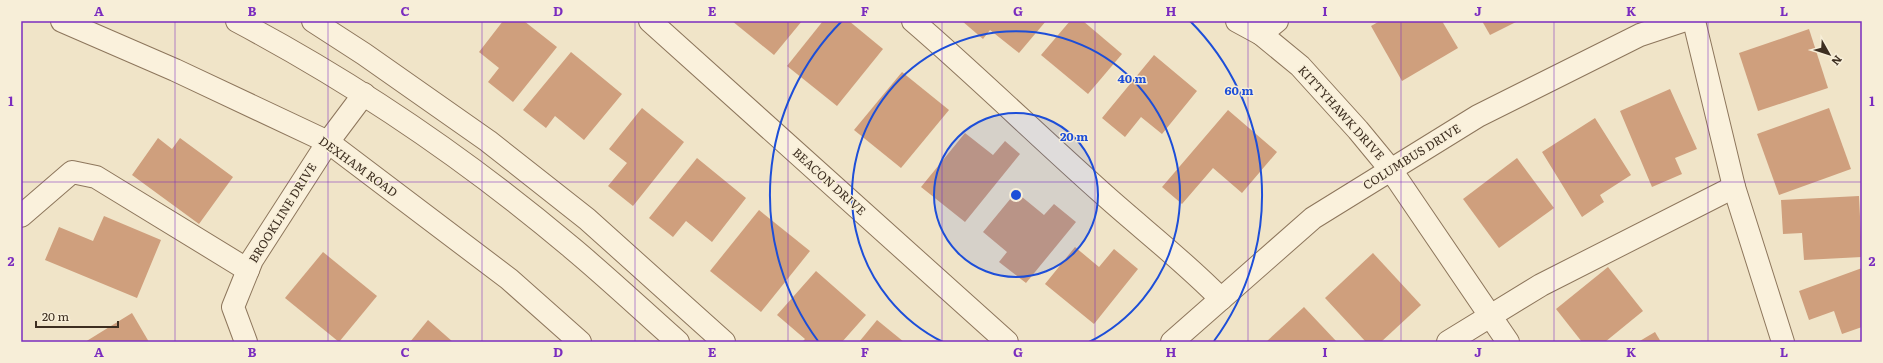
<svg xmlns="http://www.w3.org/2000/svg" width="1883" height="363" viewBox="0 0 1883 363" font-family="Literata,serif">
	<rect width="100%" height="100%" fill="#f0e4c8"/>
	<g fill="#cf9f7d">
		<polygon points="503,21 524,21 557,47 513,102 488,82 499,68 479,52"/>
		<polygon points="732,21 802,21 774,55"/>
		<polygon points="823,21 849,21 883,49 837,106 787,66"/>
		<polygon points="962,21 1046,21 1019,53 990,30 983,39"/>
		<polygon points="1070,21 1083,21 1122,54 1088,94 1041,55"/>
		<polygon points="1380,21 1442,21 1458,48 1402,81 1371,26"/>
		<polygon points="1482,21 1518,21 1490,35"/>
		<polygon points="1809,29 1828,88 1758,111 1739,53"/>
		<polygon points="571,52 622,94 584,140 555,116 546,128 523,110"/>
		<polygon points="1154,55 1197,91 1162,134 1141,117 1125,137 1102,118"/>
		<polygon points="902,72 949,110 901,168 854,130"/>
		<polygon points="1670,89 1697,149 1675,158 1682,174 1652,187 1620,111"/>
		<polygon points="642,108 684,142 633,206 608,186 627,163 609,149"/>
		<polygon points="1829,108 1851,169 1779,195 1757,134"/>
		<polygon points="1228,110 1277,152 1242,193 1213,168 1182,204 1162,187"/>
		<polygon points="1595,118 1631,175 1600,195 1604,202 1582,217 1542,152"/>
		<polygon points="965,133 993,155 1005,141 1020,154 965,222 921,187"/>
		<polygon points="158,138 172,149 180,138 233,177 199,224 132,175"/>
		<polygon points="697,158 746,198 712,242 686,221 673,237 649,218"/>
		<polygon points="1517,158 1554,208 1499,248 1463,199"/>
		<polygon points="1016,192 1044,215 1054,204 1076,222 1026,283 999,262 1007,252 983,232"/>
		<polygon points="1859,196 1862,257 1804,260 1802,233 1783,234 1781,200"/>
		<polygon points="759,210 810,251 761,312 710,271"/>
		<polygon points="104,216 161,240 137,298 45,260 59,227 93,241"/>
		<polygon points="1075,247 1099,267 1114,249 1138,269 1094,324 1045,284"/>
		<polygon points="323,252 377,296 339,342 285,298"/>
		<polygon points="1373,253 1421,305 1381,342 1366,342 1325,298"/>
		<polygon points="1608,267 1643,311 1605,342 1582,342 1556,309"/>
		<polygon points="1862,268 1862,327 1842,334 1834,311 1809,320 1799,291"/>
		<polygon points="816,271 866,315 842,342 802,342 805,339 777,315"/>
		<polygon points="1304,307 1337,342 1266,342"/>
		<polygon points="132,313 149,342 85,342"/>
		<polygon points="428,320 453,342 410,342"/>
		<polygon points="877,320 904,342 859,342"/>
		<polygon points="1655,332 1661,342 1638,342"/>
	</g>
	<g fill="none" stroke-linecap="round" stroke-linejoin="round">
		<g stroke="#8d765c" stroke-width="24">
			<g id="minor">
				<polyline points="62,21 175,70 328,142 509,279 580,342"/>
				<path d="M 237,21 C 356,84 469,161 572,248 C 608,278 643,311 678,342"/>
				<polyline points="313,21 364,54 488,141 587,219 724,342"/>
				<polyline points="650,21 1007,342"/>
				<path d="M 913,21 C 977,76 1038,136 1101,192 C 1141,228 1184,261 1221,299"/>
				<polyline points="1237,21 1261,34 1300,66 1358,130 1391,170 1508,342"/>
				<polyline points="1694,21 1734,187 1783,342"/>
				<polyline points="1261,34 1277,21"/>
				<polyline points="21,216 72,172 96,177 248,270"/>
				<polyline points="246,342 233,307 252,260 328,142 364,94"/>
				<polyline points="1172,342 1313,218 1478,116 1640,35 1682,21"/>
				<polyline points="1448,342 1541,285 1734,187"/>
			</g>
		</g>
		<use href="#minor" stroke="#faf1dc" stroke-width="22"/>
	</g>
	<path fill="none" stroke="#7b2cbf" stroke-width="1" stroke-opacity="0.55" d="M 175,21 L 175,342M 328,21 L 328,342M 482,21 L 482,342M 635,21 L 635,342M 788,21 L 788,342M 942,21 L 942,342M 1095,21 L 1095,342M 1248,21 L 1248,342M 1401,21 L 1401,342M 1554,21 L 1554,342M 1708,21 L 1708,342M 21,182 L 1862,182"/>
	<circle cx="1016" cy="195" r="82" fill="#1d4ed8" fill-opacity=".12"/>
	<g fill="none" stroke="#1d4ed8" stroke-width="2">
		<circle cx="1016" cy="195" r="82"/>
		<path d="M943 342A164 164 0 1 1 1089 342"/>
		<path d="M818 341A246 246 0 0 1 842 21M1190 21A246 246 0 0 1 1214 341"/>
	</g>
	<g text-anchor="middle" stroke-width="3" stroke-linejoin="round" paint-order="stroke">
		<g font-size="12" fill="#3d2e20" stroke="#f7eed8">
			<text transform="translate(1341 113) rotate(48)" y="4">KITTYHAWK DRIVE</text>
			<text transform="translate(1412 157) rotate(-32)" y="4">COLUMBUS DRIVE</text>
			<text transform="translate(358 167) rotate(36)" y="4">DEXHAM ROAD</text>
			<text transform="translate(829 182) rotate(42)" y="4">BEACON DRIVE</text>
			<text transform="translate(283 213) rotate(-58)" y="4">BROOKLINE DRIVE</text>
		</g>
	</g>
	<circle cx="1016" cy="195" r="6" fill="#1d4ed8" stroke="#f7eed8" stroke-width="2"/>
	<g font-size="12" text-anchor="middle" font-weight="bold" fill="#1d4ed8" stroke="#f7eed8" stroke-width="3" stroke-linejoin="round" paint-order="stroke">
		<text x="1132" y="83">40 m</text>
		<text x="1239" y="95">60 m</text>
		<text x="1074" y="141">20 m</text>
	</g>
	<rect width="1883" height="363" fill="none" stroke="#f7eed8" stroke-width="44"/>
	<g transform="translate(1829 54) rotate(129)" stroke="#f7eed8" stroke-width="3" paint-order="stroke">
	<path d="M0-3L7 15L0 10L-7 15Z" fill="#3d2e20"/>
	<text y="-6" font-size="11" font-weight="bold" text-anchor="middle" fill="#3d2e20">N</text>
	</g>
	<path d="M36 321v6h82v-6" fill="none" stroke="#3d2e20" stroke-width="2"/>
	<text x="42" y="321" font-size="12" fill="#3d2e20" stroke="#f7eed8" stroke-width="3" paint-order="stroke">20 m</text>
	<rect x="22" y="22" width="1839" height="319" fill="none" stroke="#7b2cbf" stroke-width="1.5"/>
	<g font-size="13" text-anchor="middle" font-weight="bold" fill="#7b2cbf">
		<text x="99" y="16">A</text>
		<text x="252" y="16">B</text>
		<text x="405" y="16">C</text>
		<text x="558" y="16">D</text>
		<text x="712" y="16">E</text>
		<text x="865" y="16">F</text>
		<text x="1018" y="16">G</text>
		<text x="1171" y="16">H</text>
		<text x="1325" y="16">I</text>
		<text x="1478" y="16">J</text>
		<text x="1631" y="16">K</text>
		<text x="1784" y="16">L</text>
		<text x="11" y="106">1</text>
		<text x="1872" y="106">1</text>
		<text x="11" y="266">2</text>
		<text x="1872" y="266">2</text>
		<text x="99" y="357">A</text>
		<text x="252" y="357">B</text>
		<text x="405" y="357">C</text>
		<text x="558" y="357">D</text>
		<text x="712" y="357">E</text>
		<text x="865" y="357">F</text>
		<text x="1018" y="357">G</text>
		<text x="1171" y="357">H</text>
		<text x="1325" y="357">I</text>
		<text x="1478" y="357">J</text>
		<text x="1631" y="357">K</text>
		<text x="1784" y="357">L</text>
	</g>
</svg>
